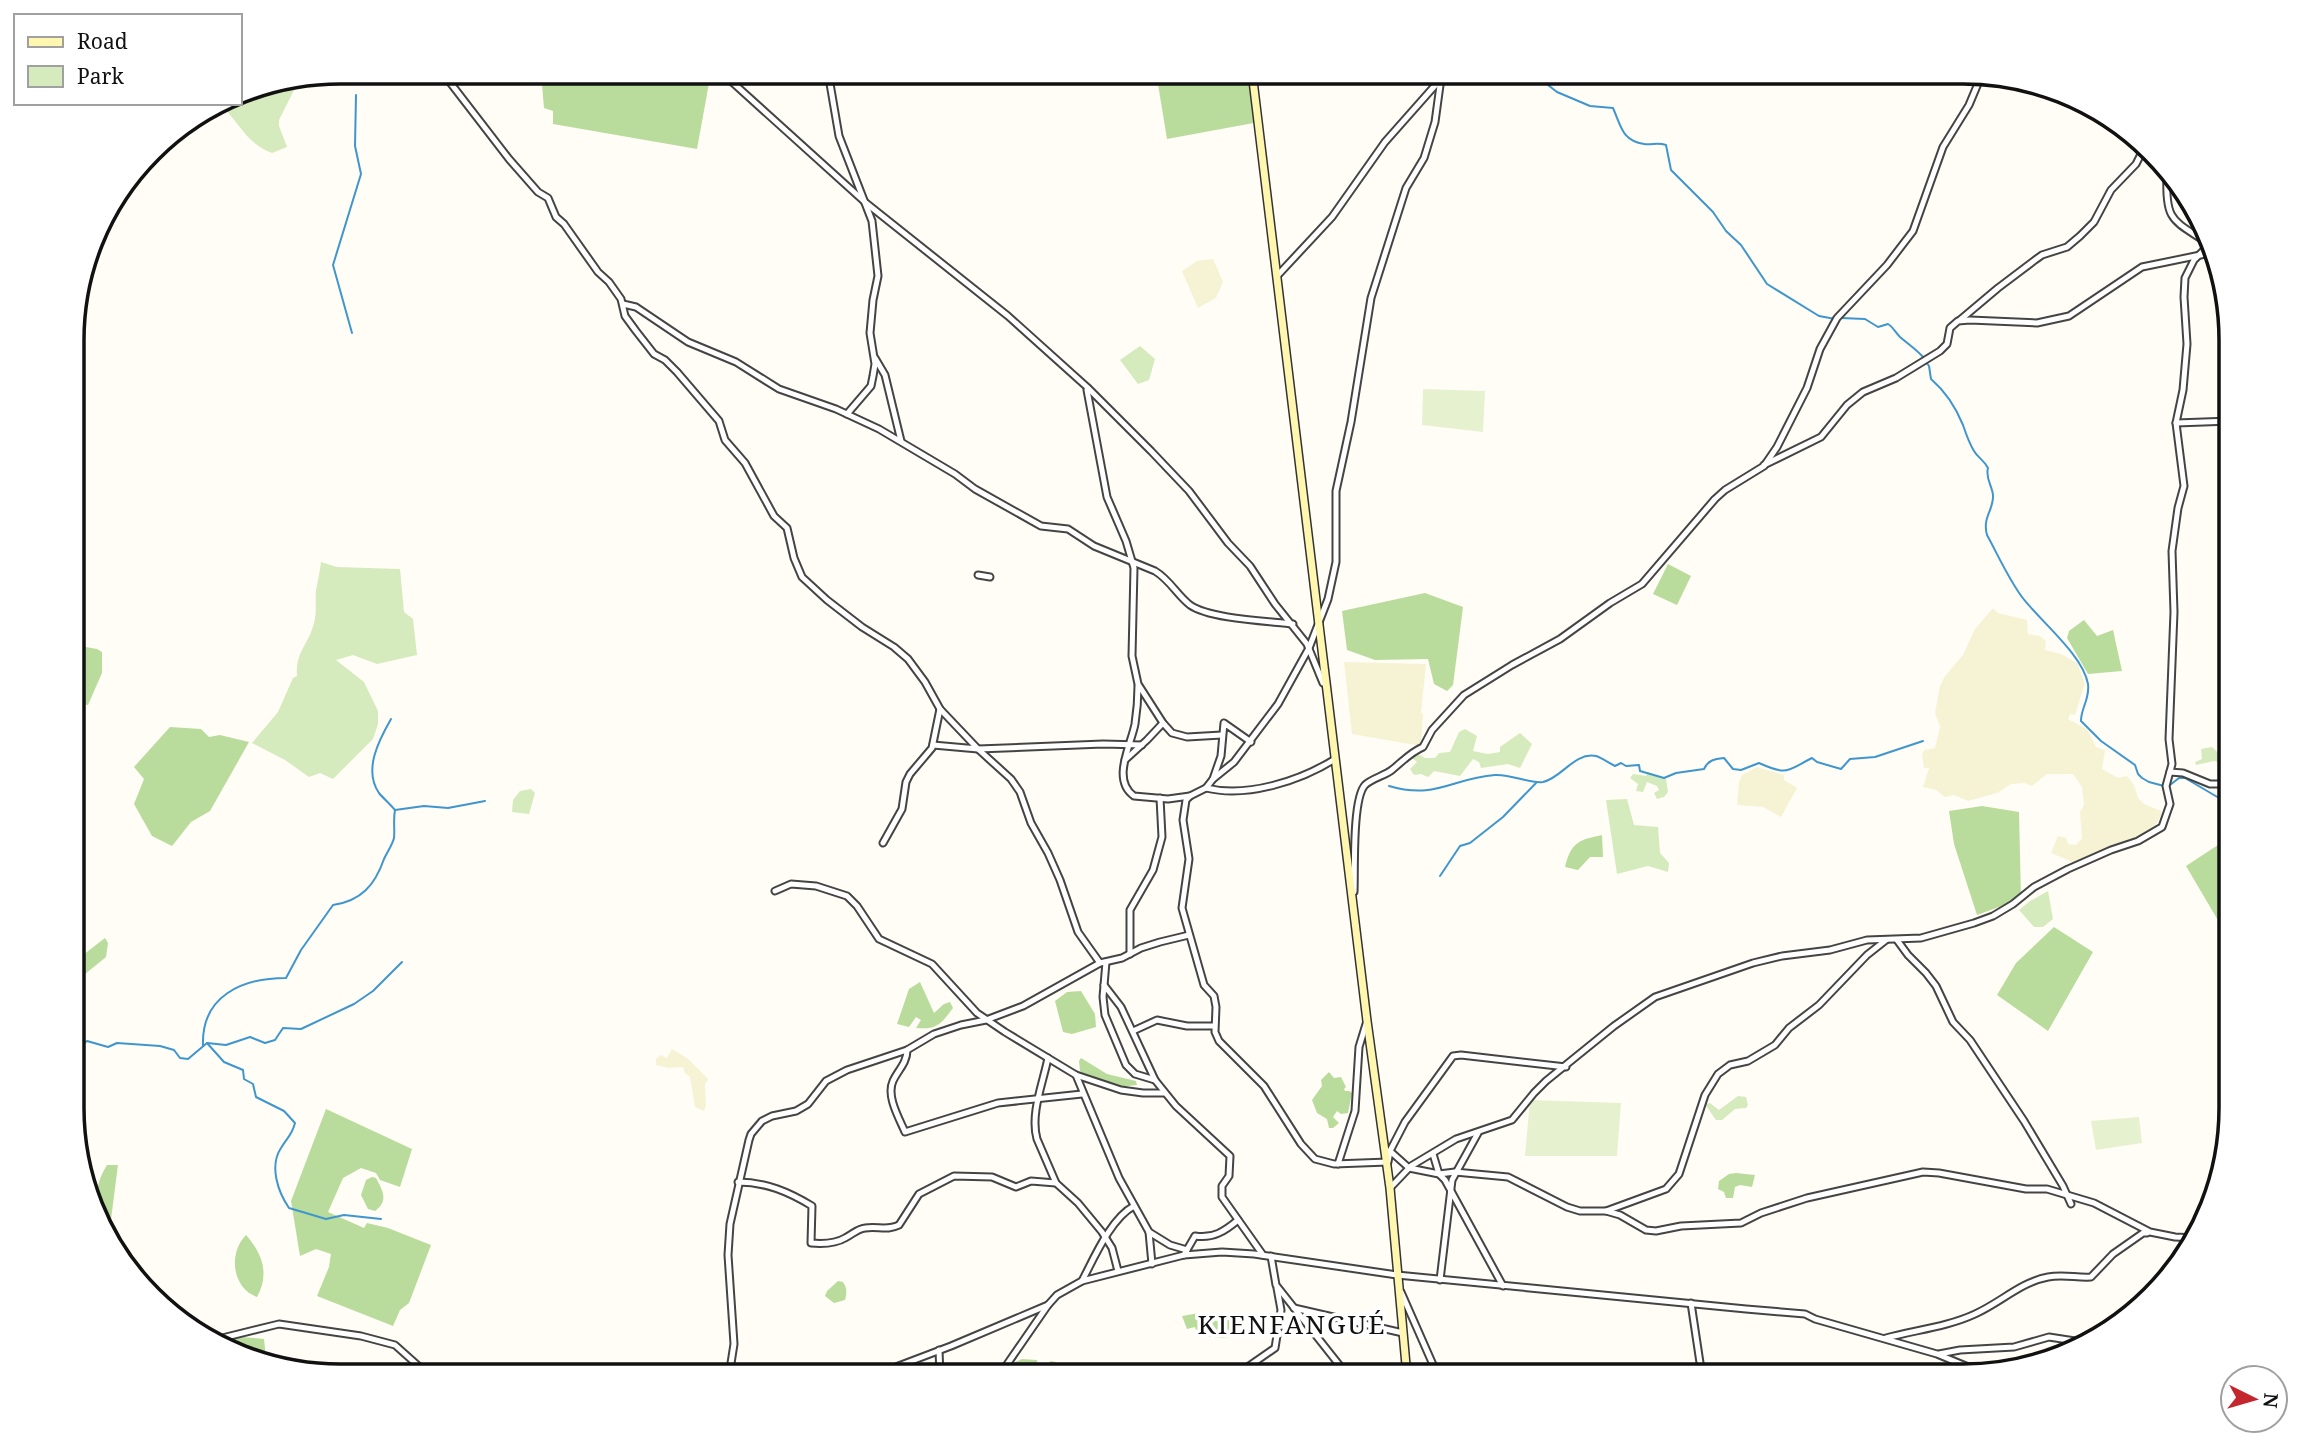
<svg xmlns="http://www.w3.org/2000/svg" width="2303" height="1448" viewBox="0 0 2303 1448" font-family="'Noto Serif',serif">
	<rect width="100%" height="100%" fill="#fffdf5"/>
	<g fill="#f6f3d4">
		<polygon points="1213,259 1223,282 1216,298 1198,308 1182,271 1197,261"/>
		<polygon points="1993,608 1998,613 2027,620 2028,634 2040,636 2046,641 2045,650 2061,654 2077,663 2085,683 2075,715 2070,714 2068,719 2087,729 2096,747 2105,750 2102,769 2118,778 2127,776 2134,785 2138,798 2144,804 2161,811 2161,816 2155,825 2141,835 2091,855 2091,858 2077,864 2051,853 2058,836 2066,838 2068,844 2076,845 2082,838 2080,812 2084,805 2082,787 2073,774 2047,774 2032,786 2024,783 2011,784 1997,793 1968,801 1954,795 1945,797 1936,790 1923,787 1929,768 1924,768 1922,755 1924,750 1935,748 1940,727 1935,713 1940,686 1945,676 1963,655 1975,629"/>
		<polygon points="1344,662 1426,664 1421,713 1423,714 1421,746 1352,734"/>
		<polygon points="1757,767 1784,775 1784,780 1797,788 1781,817 1763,807 1737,805 1739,782 1742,775"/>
		<polygon points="672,1049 687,1058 708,1079 705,1085 706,1105 704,1111 695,1107 690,1077 685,1073 683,1067 669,1068 656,1065 656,1059 661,1055 667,1058"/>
	</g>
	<g fill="#d5ebbd">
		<path d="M 305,79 L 306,85 L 294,90 L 279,120 L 279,126 L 287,147 L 272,153 C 247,143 241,126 224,108 L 228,103 L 240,103 L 241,91 Z"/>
		<polygon points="1140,346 1155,359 1149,380 1138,384 1120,360"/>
		<path d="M 321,562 L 337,567 L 400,569 L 404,612 L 413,619 L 417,655 L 377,664 L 353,655 L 336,660 L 364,682 L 378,711 L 378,724 L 373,739 L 333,779 L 320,773 L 309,777 L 285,760 L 252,743 L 278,712 L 293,678 L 297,676 C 295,652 309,644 314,623 C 317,613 315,601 316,590 C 318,580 320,571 321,562 Z"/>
		<polygon points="1465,729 1477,736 1473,751 1488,754 1500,752 1500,747 1520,733 1532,744 1520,768 1508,764 1481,768 1479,762 1473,759 1460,776 1434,771 1428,777 1421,774 1414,775 1410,769 1417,762 1412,758 1412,754 1414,752 1425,758 1435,758 1439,753 1450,752 1459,732"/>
		<polygon points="2212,747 2226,760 2226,764 2214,761 2196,765 2195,762 2202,759 2201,749"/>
		<polygon points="1648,772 1666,779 1668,792 1664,797 1657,799 1654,793 1659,790 1657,786 1647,782 1643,792 1636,791 1638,784 1630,778 1633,774 1646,776"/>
		<polygon points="531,789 535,793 529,814 512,812 513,800 520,791"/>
		<polygon points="1627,799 1634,825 1658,827 1660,853 1669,863 1668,872 1648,866 1617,874 1606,800"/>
		<polygon points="2048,891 2053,919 2043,927 2034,927 2019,910 2030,901"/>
		<polygon points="1738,1096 1746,1097 1748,1105 1746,1108 1735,1109 1722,1120 1716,1120 1705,1104 1710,1103 1719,1110"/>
	</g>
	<g fill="#b9dc9c">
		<polygon points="541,72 711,72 697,149 553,124 553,111 544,108"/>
		<polygon points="1156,72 1252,72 1259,122 1167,139"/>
		<polygon points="1668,564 1691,576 1677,605 1653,594"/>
		<polygon points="1425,593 1463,607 1453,685 1447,691 1434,684 1428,659 1375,660 1347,650 1342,611"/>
		<polygon points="2084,620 2097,636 2113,630 2122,671 2088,674 2067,638 2069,631"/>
		<polygon points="74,645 97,649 102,652 102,673 88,705 74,703"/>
		<polygon points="170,727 201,729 209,737 220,735 249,742 210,811 191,822 172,846 152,836 134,804 144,779 134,767"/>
		<polygon points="1982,806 2019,812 2021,899 1977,915 1954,844 1949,811"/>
		<path d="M 1602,835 L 1603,857 L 1590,857 L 1578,870 L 1565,867 C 1571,842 1579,840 1602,835 Z"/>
		<polygon points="2218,845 2231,868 2231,912 2219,922 2186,866"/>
		<polygon points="2054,927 2093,952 2048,1031 1997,995 2016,963"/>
		<polygon points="105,938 108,943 106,957 74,983 74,962"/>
		<path d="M 920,982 L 934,1013 L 944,1004 L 950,1002 L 953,1008 C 941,1024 937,1030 916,1028 L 921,1020 L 916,1017 L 909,1027 L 897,1024 L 909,989 Z"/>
		<polygon points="1081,991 1095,1014 1096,1027 1072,1034 1063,1032 1055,1001 1067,992"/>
		<polygon points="1081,1058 1107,1074 1136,1081 1137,1085 1119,1087 1085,1076 1080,1071 1079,1061"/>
		<polygon points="1329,1072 1334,1078 1341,1077 1346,1087 1344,1089 1345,1091 1349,1091 1352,1093 1348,1113 1341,1114 1337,1111 1333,1117 1339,1123 1333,1128 1329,1128 1327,1119 1317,1113 1312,1100 1322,1086 1321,1080"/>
		<polygon points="326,1109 412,1149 400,1187 380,1180 376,1173 361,1168 343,1178 328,1212 364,1228 367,1223 388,1228 431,1245 409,1303 400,1310 393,1326 317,1296 329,1267 331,1254 316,1249 300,1256 291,1201"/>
		<path d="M 107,1165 L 118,1165 L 109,1235 C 98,1206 90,1193 107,1165 Z"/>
		<polygon points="1736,1173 1755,1175 1752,1187 1740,1185 1735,1187 1733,1198 1726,1198 1724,1192 1718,1189 1719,1181 1729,1174"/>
		<path d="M 372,1177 L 376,1178 C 383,1191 389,1201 375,1211 L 368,1209 L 361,1195 L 366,1180 Z"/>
		<path d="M 246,1235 C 262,1253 270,1274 257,1297 C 232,1288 228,1253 246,1235 Z"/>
		<path d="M 838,1281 L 843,1282 C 847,1288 847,1293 845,1300 L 834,1303 L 825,1296 L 827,1291 Z"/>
		<polygon points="1199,1313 1202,1316 1220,1322 1227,1315 1232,1314 1233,1319 1229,1324 1233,1326 1230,1337 1222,1338 1198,1335 1195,1327 1187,1329 1182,1316"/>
		<polygon points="231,1336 264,1339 266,1358 284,1362 284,1367 254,1362 210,1341"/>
		<polygon points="1022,1359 1037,1360 1039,1370 1043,1371 1044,1369 1048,1369 1050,1361 1056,1362 1058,1366 1057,1373 1058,1376 1012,1376 1016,1370 1013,1363"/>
	</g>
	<g fill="#e6f2cf">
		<polygon points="1423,389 1485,391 1483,432 1422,425"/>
		<polygon points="1530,1100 1621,1103 1617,1156 1525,1156"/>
		<polygon points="2139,1117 2142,1143 2096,1150 2091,1121"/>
	</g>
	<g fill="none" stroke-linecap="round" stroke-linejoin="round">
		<g stroke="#3f96cf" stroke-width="2">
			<path d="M 1548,85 L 1557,92 L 1590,106 L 1613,108 C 1621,126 1622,141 1644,144 C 1652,145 1658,142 1666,145 L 1671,170 L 1713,212 L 1726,231 L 1741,245 L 1767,284 L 1819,316 L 1835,319"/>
			<path d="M 1841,318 L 1865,319 L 1878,327 L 1888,324 C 1893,327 1895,332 1900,337 C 1908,344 1916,349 1923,357"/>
			<polyline points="352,333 333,265 361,174 355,146 356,95"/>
			<path d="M 1926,362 L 1929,366 L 1931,379 C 1945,391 1956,408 1963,425 C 1966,434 1969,443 1974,451 C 1978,458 1984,460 1988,468 C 1985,478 1992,485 1993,495 C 1994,510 1982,517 1987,535 C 1998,555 2008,578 2022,597 C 2040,621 2083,655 2088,684 C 2090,700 2081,707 2081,721 L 2101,741 L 2135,765 L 2138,774 L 2142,778 L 2149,782 L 2164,786"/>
			<path d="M 391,719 C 379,740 363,770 379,793 C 384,799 390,804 395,810"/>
			<polyline points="2170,785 2179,778 2185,778 2231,805"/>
			<path d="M 1389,786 C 1436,800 1452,778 1495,775 C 1512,774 1529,784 1543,782 C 1562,778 1574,752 1596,756 C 1602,758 1609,763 1615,766 L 1621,763 L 1626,766 L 1639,765 L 1640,771 L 1664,778 L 1676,773 L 1704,769 C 1708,760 1715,759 1724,758 L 1733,769 L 1741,770 L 1759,763 C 1788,776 1786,771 1812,758 L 1817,762 L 1841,769 L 1850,759 L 1875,757 L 1923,741"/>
			<polyline points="1440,876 1460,846 1470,843 1503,817 1536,783"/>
			<path d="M 207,1043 L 224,1062 L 243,1070 L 244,1079 L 253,1084 L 256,1097 L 284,1111 L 295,1123 C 292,1135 287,1138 281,1148 C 269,1166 278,1192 289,1208 L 326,1219 L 344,1215 L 381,1219"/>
			<path d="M 203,1046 C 201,996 242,978 286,978 L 301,950 L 333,905 C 361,901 375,885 384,859 C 387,852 392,846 394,838 C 395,829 393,820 395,810 L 424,806 L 448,808 L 485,801"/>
			<polyline points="74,1050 87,1041 108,1047 117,1043 160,1046 174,1050 180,1058 188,1059 207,1043 226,1045 250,1037 265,1043 275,1040 283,1028 301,1029 354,1004 373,991 402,962"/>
		</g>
		<g stroke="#444" stroke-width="9">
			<g id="street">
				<polyline points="442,72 509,159 538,192 548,198 556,217 564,224 598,272 609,282 621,299 625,316 636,331 654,354 665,360 677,372 719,421 725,440 745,463 774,516 787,528 794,558 802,577 827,600 862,627 894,647 908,659 925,682 940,709 978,749 1011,779 1020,792 1031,823 1048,853 1060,880 1078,932 1100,963"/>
				<polyline points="721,72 866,203 1008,316 1087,387 1151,451 1189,491 1228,543 1250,566 1275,604 1307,644 1323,683"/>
				<polyline points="828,72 839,136 872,221 878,276 873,300 870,333 875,364 873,376 871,386 847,414"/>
				<polyline points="1634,72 1636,74"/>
				<path d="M 2167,176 C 2165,221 2173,220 2206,242"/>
				<polyline points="1278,275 1332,217 1385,142 1439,81"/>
				<path d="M 623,304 L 636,307 L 688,342 L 736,362 L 779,389 L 836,409 L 879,429 L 955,474 L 975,489 L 1041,526 L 1068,529 L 1094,546 L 1155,571 C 1170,580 1177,595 1190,605 C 1210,619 1268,621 1293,624"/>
				<polyline points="1960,320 1998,288 2035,260 2042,255 2067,247 2080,236 2094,222 2111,190 2136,164 2143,150"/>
				<polyline points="875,358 885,375 901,441"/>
				<polyline points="1087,390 1107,497 1126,541 1134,568 1132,656 1138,684 1163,723 1172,733 1187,737 1222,735"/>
				<polyline points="2176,423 2231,421"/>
				<polyline points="1764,465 1821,437 1847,405 1863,392 1896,378 1940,351 1947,344 1950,328 1958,321 1970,320 2037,323 2069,316 2142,267 2210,253"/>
				<polyline points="978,575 990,577"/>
				<path d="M 1138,686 C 1138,699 1137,711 1135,724 C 1131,745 1111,780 1134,796 L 1168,799 L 1190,796"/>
				<polyline points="1251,742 1224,723 1221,756 1213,779 1206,788 1190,796 1186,800 1183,820 1189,859 1182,908 1204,985 1214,996 1216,1007 1215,1032 1219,1041 1264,1086 1301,1144 1315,1159 1334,1164 1388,1162 1390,1151 1405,1122 1453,1056 1461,1055 1566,1067"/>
				<polyline points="933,745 978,749 1103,744 1142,745"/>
				<polyline points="1125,760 1147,740 1163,723"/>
				<polyline points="2170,772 2183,773 2210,784 2231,784"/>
				<polyline points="1213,779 1234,762 1278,704 1309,648 1328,599 1336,562 1336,491 1351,422 1371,298 1406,188 1424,158 1435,122 1441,78 1445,72"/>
				<path d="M 1206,788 C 1247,798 1300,781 1335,759"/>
				<polyline points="883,843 902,809 906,782 910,774 932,748 940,709"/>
				<polyline points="775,891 791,884 816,886 847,896 857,906 879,939 932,964 977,1013 1005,1032 1076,1075 1121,1090 1143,1093 1164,1093"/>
				<path d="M 1354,892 C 1355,872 1352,799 1365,785 C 1372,778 1385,776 1393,769 C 1403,761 1411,752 1423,747 L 1432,730 L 1464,695 L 1512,665 L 1560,639 L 1610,603 L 1642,584 L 1715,499 L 1725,490 L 1764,466 L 1777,447 L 1807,388 L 1820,349 L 1837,318 L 1887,265 L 1913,231 L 1943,147 L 1969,105 L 1982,74"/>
				<polyline points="1897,940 1908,955 1926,973 1936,986 1953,1022 1970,1040 2024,1121 2063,1186 2071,1204"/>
				<polyline points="1130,954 1130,910 1153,870 1162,837 1160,798"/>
				<polyline points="1106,962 1103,997 1105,1015 1126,1065 1135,1074 1155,1080 1176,1106 1230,1156 1229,1176 1222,1186 1222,1197 1263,1255"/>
				<polyline points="1104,985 1121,1007 1155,1080"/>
				<polyline points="1133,1031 1157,1020 1187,1026 1214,1026"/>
				<path d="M 907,1050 C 907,1063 898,1070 893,1081 C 886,1096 899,1118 905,1132 L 998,1103 L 1082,1094"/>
				<path d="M 1048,1058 C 1043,1083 1030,1114 1037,1139 L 1056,1183 L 1078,1203 L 1102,1232 L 1112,1248 L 1118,1271"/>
				<polyline points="1076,1075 1119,1178 1149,1232 1152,1264"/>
				<polyline points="1390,1151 1409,1168 1439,1174 1445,1180 1503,1286"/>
				<polyline points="1433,1154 1439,1174 1455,1172 1508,1177 1567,1207 1580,1211 1606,1211 1620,1215 1646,1230 1656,1231 1681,1226 1741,1223 1761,1213 1807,1198 1923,1172 1939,1173 2026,1189 2047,1189 2094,1203 2150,1232 2175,1237 2196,1238"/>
				<polyline points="1338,1164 1355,1111 1359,1047 1366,1024"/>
				<path d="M 738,1182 C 766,1182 789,1192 812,1206 L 811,1243 C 823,1244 835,1244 845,1238 C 853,1234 857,1229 865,1228 C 878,1226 887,1231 899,1225 L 919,1194 L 954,1176 L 992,1177 L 1016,1187 L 1031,1181 L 1056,1183"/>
				<polyline points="1390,1188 1411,1166 1456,1139 1512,1120 1534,1093 1546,1081 1614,1026 1655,997 1753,963 1782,956 1830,950 1867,940 1921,938 1974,923 1993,916 2013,904 2034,887 2068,869 2111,850 2138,841 2162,827 2170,804 2166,786 2172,764 2169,739 2174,612 2172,551 2178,508 2184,486 2176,423 2183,390 2187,344 2184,297 2185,278 2194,260 2208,246"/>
				<polyline points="1606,1211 1666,1189 1679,1174 1705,1095 1718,1074 1730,1065 1748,1061 1775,1045 1789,1028 1819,1005 1867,955 1886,940"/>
				<polyline points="1149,1232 1170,1245 1187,1250"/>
				<path d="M 1184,1255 L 1195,1236 C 1213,1239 1225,1231 1238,1220"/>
				<polyline points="1271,1256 1276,1285 1348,1376"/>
				<polyline points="1440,1280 1452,1180 1478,1133"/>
				<path d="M 1082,1281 C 1094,1258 1111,1218 1134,1206"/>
				<polyline points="1401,1292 1438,1376"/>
				<polyline points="1691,1303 1702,1376"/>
				<polyline points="1294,1308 1403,1333"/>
				<path d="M 1886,1338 C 1915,1330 1947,1327 1975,1314 C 2000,1303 2021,1282 2048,1277 C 2063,1274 2077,1278 2091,1277 L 2113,1254 L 2143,1233 L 2147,1233"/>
				<polyline points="210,1341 279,1324 361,1336 395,1345 423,1370 461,1376"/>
				<polyline points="939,1350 940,1376"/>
				<polyline points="1939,1354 1960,1350 2014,1347 2049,1337 2088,1343"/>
				<polyline points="729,1376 734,1344 728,1255 730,1224 749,1140 751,1134 762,1121 772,1116 796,1111 808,1104 826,1081 847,1070 907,1050 934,1034 961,1025 986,1020 1023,1006 1100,963 1122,958 1141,948 1160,942 1189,935"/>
				<polyline points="872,1376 951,1346 1048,1305 1057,1295 1082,1281 1184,1255 1222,1252 1254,1254 1397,1275 1746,1309 1805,1314 1815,1319 1937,1354 1985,1374"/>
				<polyline points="999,1376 1048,1305"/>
				<polyline points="1242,1376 1249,1366 1275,1348 1281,1310 1277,1288"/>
			</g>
		</g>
		<g stroke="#333" stroke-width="10">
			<polyline id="secondary" points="1252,72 1367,1021 1390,1188 1407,1376"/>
		</g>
		<use href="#street" stroke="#fff" stroke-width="5"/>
		<use href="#secondary" stroke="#fff6b0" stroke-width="7"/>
	</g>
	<g text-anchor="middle" stroke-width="7" stroke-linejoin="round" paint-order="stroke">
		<g font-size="26" letter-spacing="2" fill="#111" stroke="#fff">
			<text x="1292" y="1334">KIENFANGUÉ</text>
		</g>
	</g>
	<path d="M0 0H2303V1448H0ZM340 84H1963A256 256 0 0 1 2219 340V1108A256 256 0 0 1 1963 1364H340A256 256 0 0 1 84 1108V340A256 256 0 0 1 340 84Z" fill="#fff" fill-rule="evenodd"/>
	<path fill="none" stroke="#111" stroke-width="3.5" d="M340 84H1963A256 256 0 0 1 2219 340V1108A256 256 0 0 1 1963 1364H340A256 256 0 0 1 84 1108V340A256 256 0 0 1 340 84Z"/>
	<rect x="14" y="14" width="228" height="91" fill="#ffffff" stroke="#a0a0a0" stroke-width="2"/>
	<rect x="28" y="37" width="35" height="10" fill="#fff6b0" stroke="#a0a0a0" stroke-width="2"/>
	<text x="77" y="49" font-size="21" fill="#111111">Road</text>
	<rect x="28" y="66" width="35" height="21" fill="#d5ebbd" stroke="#a0a0a0" stroke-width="2"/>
	<text x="77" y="84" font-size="21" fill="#111111">Park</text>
	<g transform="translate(2254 1399) rotate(95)"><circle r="33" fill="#ffffff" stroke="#a0a0a0" stroke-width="2"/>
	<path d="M0-5L12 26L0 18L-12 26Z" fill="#c4262e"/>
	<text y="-10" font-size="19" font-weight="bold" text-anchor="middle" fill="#111111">N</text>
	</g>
</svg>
